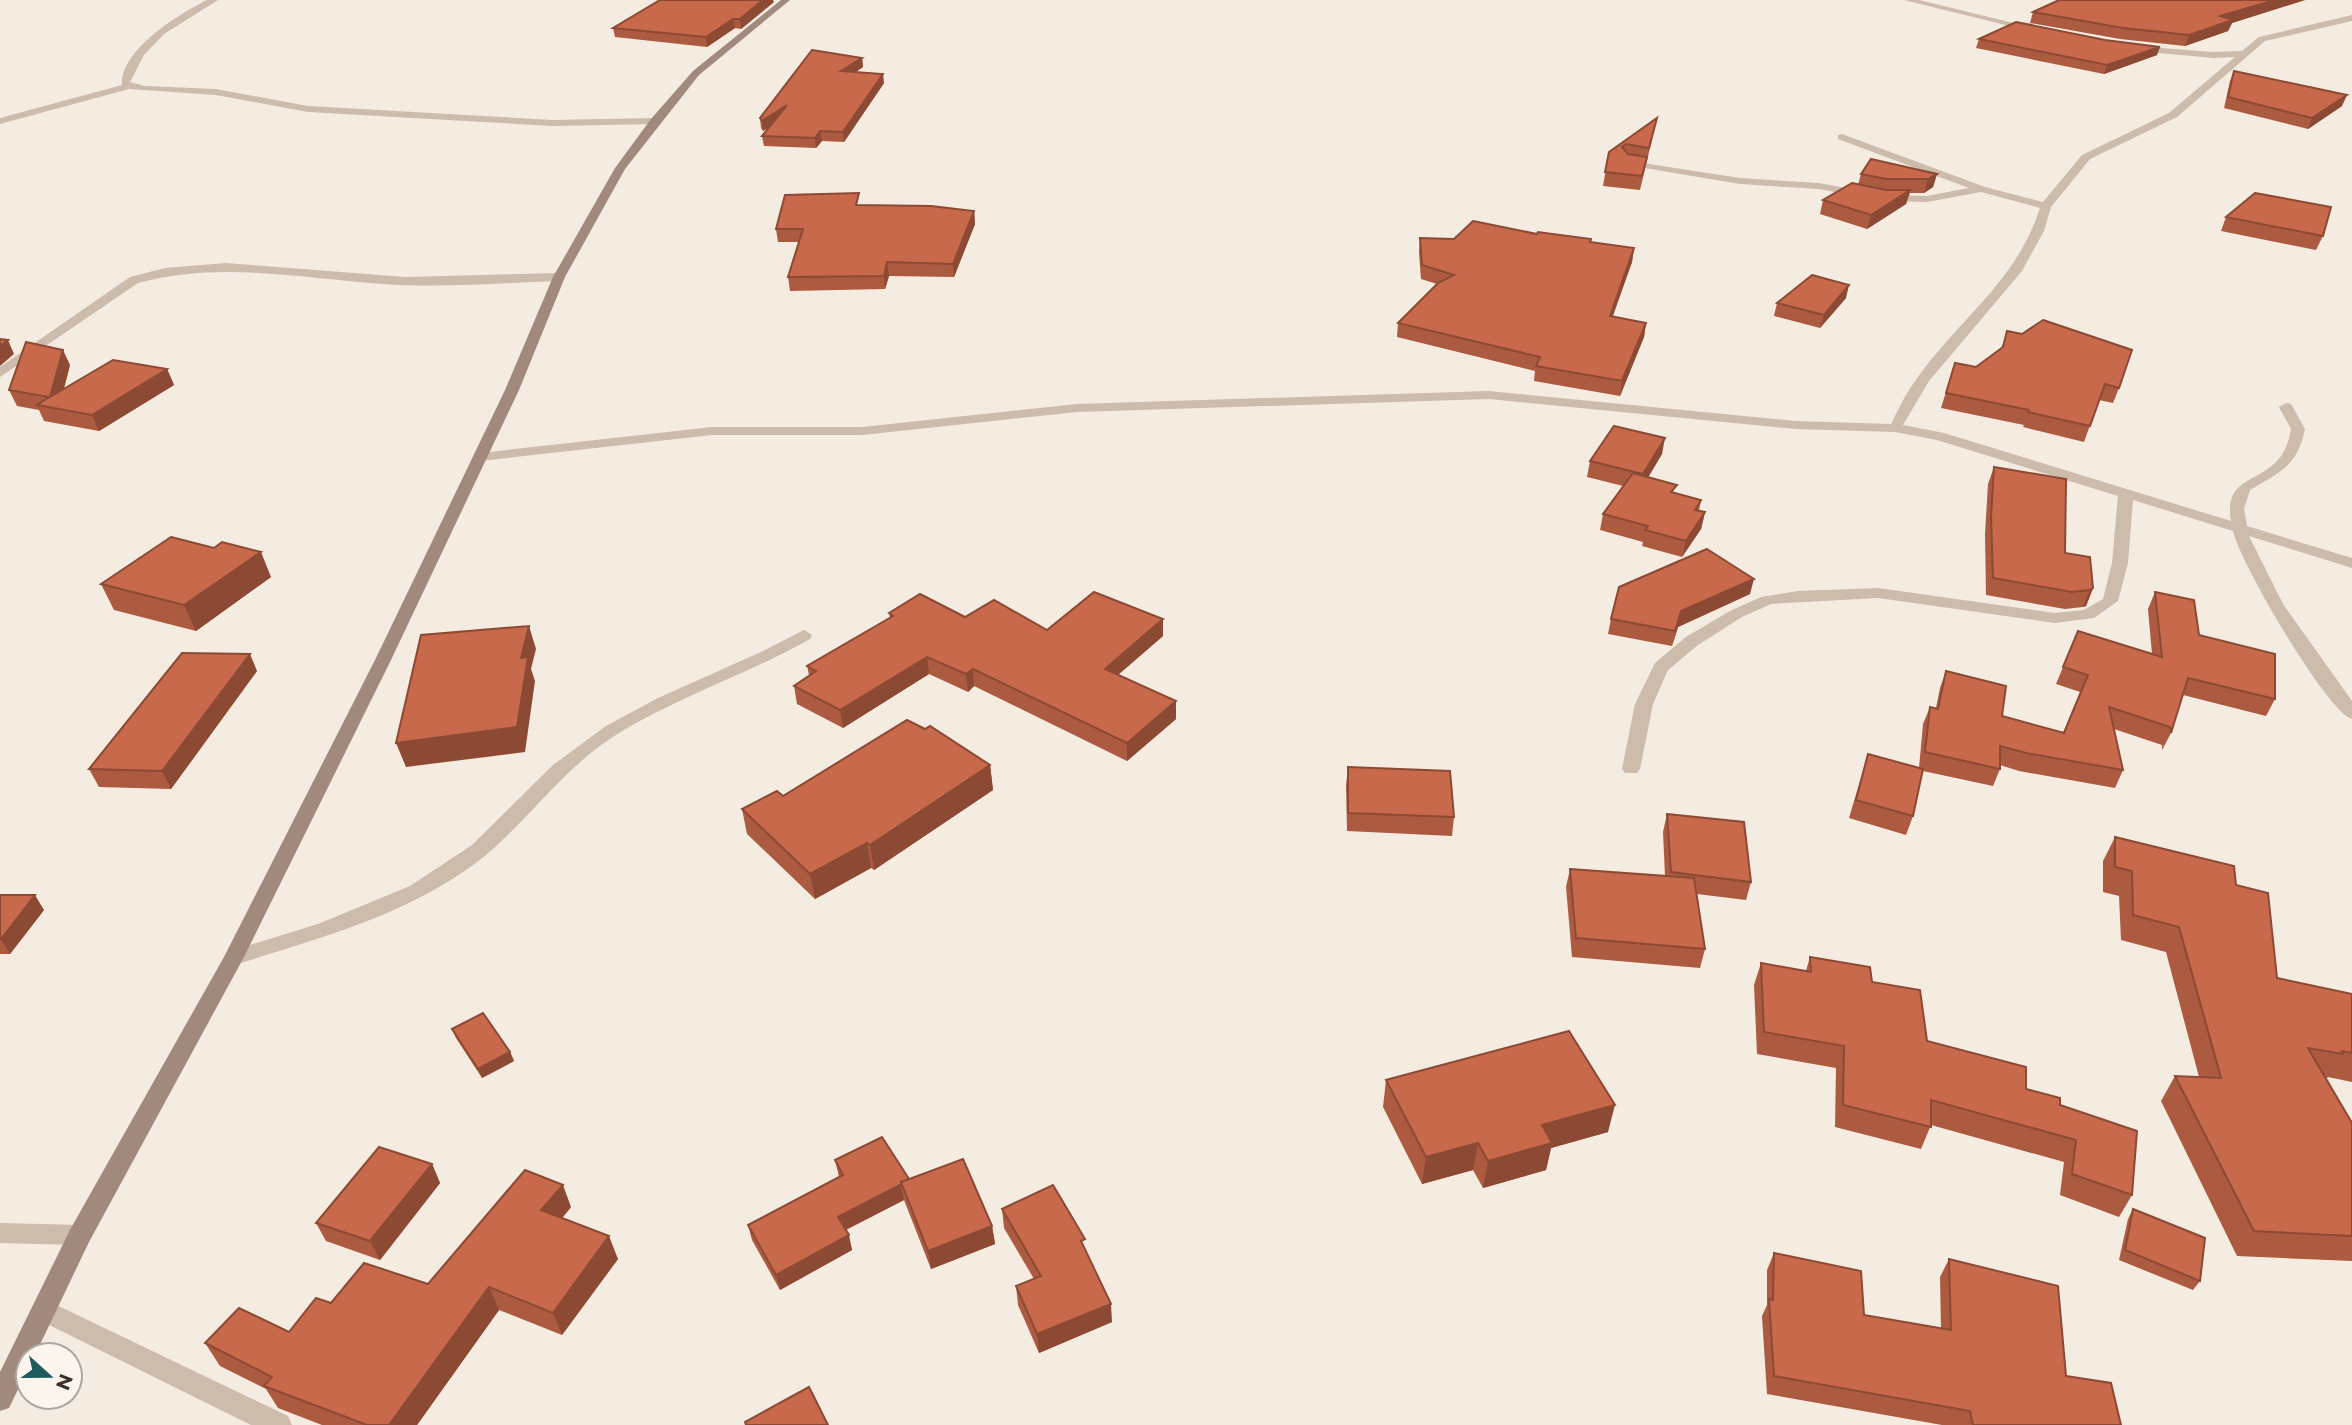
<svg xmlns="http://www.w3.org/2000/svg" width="2352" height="1425" viewBox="0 0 2352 1425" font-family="Montserrat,sans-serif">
	<rect width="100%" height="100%" fill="#f4ebe1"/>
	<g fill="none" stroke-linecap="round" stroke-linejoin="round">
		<g fill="#cdbbac" fill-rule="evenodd">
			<path d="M 207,0 L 218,0 L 164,34 L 144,55 L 130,82 L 144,86 L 216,89 L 308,106 L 552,120 L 655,118 L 660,121 L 655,124 L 552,126 L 308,112 L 216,95 L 129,89 L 0,124 L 0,118 L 122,85 C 120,50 179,14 207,0 Z"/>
			<polygon points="1904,0 1919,0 2038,29 2034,32"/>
			<path d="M 2352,15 L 2352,21 L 2265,41 L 2177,117 L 2090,159 L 2051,207 L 2044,231 L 2022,271 L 1929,381 L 1903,425 L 1944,433 L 2231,521 C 2224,478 2256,484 2278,460 C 2286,451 2289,440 2291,429 L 2279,407 L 2286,403 L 2291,404 L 2305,429 C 2297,467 2280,472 2250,490 L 2244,509 L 2247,526 L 2352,558 L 2352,568 L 2249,536 L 2283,604 L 2352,701 L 2352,719 C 2327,712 2239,561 2233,531 L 2133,500 L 2128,563 L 2118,601 L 2094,618 L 2055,623 L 1878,598 L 1771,604 L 1742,617 L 1698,645 L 1668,670 L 1653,704 L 1640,769 L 1637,773 L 1625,773 L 1622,769 L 1635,704 L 1655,663 L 1686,637 L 1730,611 L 1761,597 L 1798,591 L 1878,588 L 2055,613 L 2084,610 L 2103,599 L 2112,563 L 2118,496 L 1937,440 L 1895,432 L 1795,429 L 1489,399 L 1077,412 L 862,435 L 712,435 L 480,461 L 473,457 L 480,453 L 712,427 L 862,427 L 1077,404 L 1489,391 L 1795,421 L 1891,424 C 1899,408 1907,391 1918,377 C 1961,317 2016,282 2040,208 L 1981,192 L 1927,202 L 1882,201 L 1819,189 L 1740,184 L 1627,165 L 1622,162 L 1623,160 L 1740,178 L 1819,183 L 1882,195 L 1927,196 L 1969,188 L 1838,139 L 1838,135 L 1842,134 L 1985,187 L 2043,202 L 2082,155 L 2169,113 L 2235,57 L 2213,58 L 2137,51 L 2132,48 L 2134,46 L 2213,52 L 2242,51 L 2259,37 Z"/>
			<path d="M 226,263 L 405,277 L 559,273 L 565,277 L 559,281 C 500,283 441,288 383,284 C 300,278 220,261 138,283 L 0,377 L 0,367 L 130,277 L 165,268 Z"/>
			<path d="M 804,630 L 812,635 L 810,639 C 748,674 680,696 619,733 C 564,767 533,815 486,855 C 415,913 320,938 234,965 L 227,962 L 224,957 L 227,952 L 318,924 L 410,886 L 472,845 L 553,765 L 606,726 L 658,698 L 761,652 Z"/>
			<polygon points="0,1223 80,1225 89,1228 92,1235 89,1242 80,1245 0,1243"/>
			<polygon points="44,1299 288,1416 292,1425 251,1425 35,1318 31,1310 35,1302"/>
		</g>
		<polygon fill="#a18a7d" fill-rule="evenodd" points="781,0 790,0 699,75 625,169 565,277 519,390 391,660 244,957 89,1242 35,1355 28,1355 28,1369 9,1408 0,1411 0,1372 71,1228 224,957 375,660 505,390 553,277 615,168 651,119 693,71"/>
	</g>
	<g fill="#ac5a40">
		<polygon points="2059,0 2305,0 2232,23 2228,31 2185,46 2120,39 2030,23 2033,12"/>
		<polygon points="774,2 741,29 735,28 707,47 615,37 613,28"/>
		<polygon points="1979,39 2157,55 2104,74 1976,48"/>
		<polygon points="862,58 863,67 856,72 884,83 844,142 822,141 816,148 764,146 762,136 769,127 763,131 761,128 760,118"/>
		<polygon points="2234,71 2342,106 2308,129 2224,108 2230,81"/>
		<polygon points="1654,131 1640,190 1603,186 1609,152"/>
		<polygon points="1861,174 1937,174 1933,187 1924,193 1910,193 1906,204 1867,229 1820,214 1823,200 1858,185"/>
		<polygon points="860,205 974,211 975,224 954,277 889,276 885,289 790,291 788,277 799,242 778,242 776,229"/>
		<polygon points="2226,217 2323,236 2316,250 2221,231"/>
		<polygon points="1537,234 1634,248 1632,262 1612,316 1646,323 1644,337 1620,396 1534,381 1535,371 1397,337 1398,323 1437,284 1421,279 1419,252 1420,238 1454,239"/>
		<polygon points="1846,298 1820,328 1774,316 1777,303"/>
		<polygon points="2007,331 2119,388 2113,403 2099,400 2084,442 2023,427 2024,425 1941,408 1955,363 1976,367 2001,349"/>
		<polygon points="70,365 64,389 167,369 174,385 99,431 44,421 39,410 17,406 9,390"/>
		<polygon points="1662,454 1648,477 1675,493 1701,500 1699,511 1705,512 1701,529 1682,557 1642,546 1643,542 1600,530 1603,514 1623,486 1587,477 1590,461"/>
		<polygon points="1994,467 2093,588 2086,606 2083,607 2065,609 1986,595 1985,534 1988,484"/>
		<polygon points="271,577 196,631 114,610 101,584"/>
		<polygon points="2155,592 2199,635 2275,699 2266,716 2183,695 2171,733 2162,750 2162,745 2114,729 2123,770 2115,788 2019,771 2000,765 2000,769 1993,786 1923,771 1913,816 1906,835 1849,818 1868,754 1919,768 1923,724 1930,707 1936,708 1940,688 1946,671 2002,716 2063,733 2080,692 2056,684 2078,631 2152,654 2148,609"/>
		<polygon points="1750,594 1678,627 1672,646 1608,634 1611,619"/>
		<polygon points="889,613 965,617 1047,630 1163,619 1163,636 1118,675 1176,719 1127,761 974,686 968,692 929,674 843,728 797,704 794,686 809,675 807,666 890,618"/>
		<polygon points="257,671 171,789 99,787 89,769"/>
		<polygon points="990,765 993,790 874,870 871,868 815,899 747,834 742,809 783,796"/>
		<polygon points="1348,767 1454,817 1452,836 1347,831 1346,785"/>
		<polygon points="1667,814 1751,882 1746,900 1697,894 1705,949 1700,968 1572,957 1566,887 1570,869 1665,876 1663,832"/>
		<polygon points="2115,837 2236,885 2277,978 2352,994 2352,1082 2328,1077 2326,1079 2352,1123 2352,1261 2237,1256 2161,1101 2175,1076 2199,1077 2166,952 2121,940 2119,896 2103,892 2103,861"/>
		<polygon points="0,895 44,910 10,954 0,954"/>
		<polygon points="1810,957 1872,982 1927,1041 2060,1105 2132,1195 2119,1217 2060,1195 2064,1162 1931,1125 1921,1149 1835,1127 1836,1068 1757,1054 1754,985 1761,963 1806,971"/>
		<polygon points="452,1029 510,1052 514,1061 482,1078 456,1038"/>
		<polygon points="1386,1080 1608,1132 1551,1148 1546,1170 1483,1188 1473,1170 1422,1184 1383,1107"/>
		<polygon points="835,1160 909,1179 992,1226 995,1244 931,1269 904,1200 846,1230 852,1250 780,1290 752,1240 748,1225 839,1177"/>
		<polygon points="432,1164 440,1183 380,1260 326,1241 316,1223"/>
		<polygon points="571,1207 562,1218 618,1259 562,1335 499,1310 417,1425 322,1425 278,1408 266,1389 220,1366 205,1343 289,1332 331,1303 428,1284"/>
		<polygon points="1002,1209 1086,1250 1112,1322 1039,1353 1018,1305 1016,1286 1034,1279 1004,1228"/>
		<polygon points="2133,1209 2200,1281 2193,1290 2119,1260 2128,1219"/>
		<polygon points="1774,1253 1864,1315 1941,1328 1940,1277 1949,1259 2066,1376 2121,1425 1942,1425 1767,1394 1762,1316 1767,1305 1767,1270"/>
	</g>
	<g fill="#8c4a34">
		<polygon points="763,0 773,0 774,2 741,29 740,19"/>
		<polygon points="2275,0 2305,0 2232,23 2228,31 2185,46 2189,35 2220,16"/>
		<polygon points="733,19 735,28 707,47 706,37"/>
		<polygon points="2160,47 2157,55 2104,74 2107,65"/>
		<polygon points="862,58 863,67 842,81 841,71"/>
		<polygon points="883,74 884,83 844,142 843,132"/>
		<polygon points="2347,95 2342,106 2308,129 2312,118"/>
		<polygon points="787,105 788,115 763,131 762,121"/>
		<polygon points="820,131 822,141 816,148 815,138"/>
		<polygon points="1937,174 1933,187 1924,193 1928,179"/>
		<polygon points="1910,190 1906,204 1867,229 1871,215"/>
		<polygon points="974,211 975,224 954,277 953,264"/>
		<polygon points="1634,248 1632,262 1608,330 1610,316"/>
		<polygon points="887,262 889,276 885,289 884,276"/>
		<polygon points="1849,285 1846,298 1820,328 1824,315"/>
		<polygon points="1646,323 1644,337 1620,396 1622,381"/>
		<polygon points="8,340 14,354 0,366 0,346"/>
		<polygon points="63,350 70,365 58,409 50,397"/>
		<polygon points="167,369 174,385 99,431 92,415"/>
		<polygon points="1665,438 1662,454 1640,491 1643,474"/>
		<polygon points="1705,512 1701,529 1682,557 1686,541"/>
		<polygon points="261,552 271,577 196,631 184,605"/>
		<polygon points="1754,579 1750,594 1678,627 1672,646 1681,611"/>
		<polygon points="2093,588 2086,606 2083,607 2090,590"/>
		<polygon points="1163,619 1163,636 1105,686 1105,669"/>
		<polygon points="529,626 536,649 531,669 535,681 525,752 406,767 396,743 521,658"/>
		<polygon points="250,654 257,671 171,789 162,771"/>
		<polygon points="927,657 929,674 843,728 840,710"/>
		<polygon points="973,669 974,686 968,692 966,674"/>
		<polygon points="1176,701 1176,719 1127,761 1127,743"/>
		<polygon points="990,765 993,790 874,870 870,845"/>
		<polygon points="867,843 871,868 815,899 810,874"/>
		<polygon points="35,895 44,910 10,954 1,939"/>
		<polygon points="510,1052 514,1061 482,1078 478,1069"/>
		<polygon points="1615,1105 1608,1132 1551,1148 1546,1170 1483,1188 1488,1161 1542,1125"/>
		<polygon points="1478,1143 1473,1170 1422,1184 1426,1157"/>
		<polygon points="432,1164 440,1183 380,1260 370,1241"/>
		<polygon points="563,1185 571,1207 550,1233 541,1210"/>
		<polygon points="901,1185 904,1200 841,1232 838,1217"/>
		<polygon points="992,1226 995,1244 931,1269 928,1251"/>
		<polygon points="849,1235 852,1250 780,1290 776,1275"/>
		<polygon points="609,1236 618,1259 562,1335 553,1313"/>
		<polygon points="489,1287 499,1310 417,1425 389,1425"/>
		<polygon points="1111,1304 1112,1322 1039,1353 1037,1334"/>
	</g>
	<g fill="#c8694b" stroke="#8c4a34" stroke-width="2">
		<polygon points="660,0 763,0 740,19 733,19 706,37 613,28"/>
		<polygon points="2059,0 2275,0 2220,16 2233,20 2189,35 2123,28 2033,12"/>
		<polygon points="2016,22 2105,40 2160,47 2107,65 1979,39"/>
		<polygon points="812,50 862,58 841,71 883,74 843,132 820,131 815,138 762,136 787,105 762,121 760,118"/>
		<polygon points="2234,71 2347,95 2312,118 2228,97"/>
		<polygon points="1657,118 1649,148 1626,144 1622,147 1628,154 1647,157 1642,176 1605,172 1609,152"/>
		<polygon points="1871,159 1937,174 1928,179 1886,179 1861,174"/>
		<polygon points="1852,183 1886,190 1910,190 1871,215 1823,200"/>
		<polygon points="859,193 856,205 931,206 974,211 953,264 887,262 884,276 788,277 803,229 776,229 785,195"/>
		<polygon points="2255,193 2331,207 2323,236 2226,217"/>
		<polygon points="1473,221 1537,234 1538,232 1591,239 1590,242 1634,248 1610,316 1646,323 1622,381 1536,366 1540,357 1398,323 1438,283 1454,275 1422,265 1420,238 1454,239"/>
		<polygon points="1812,275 1849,285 1824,315 1777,303"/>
		<polygon points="2043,320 2132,350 2119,388 2105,384 2090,426 2028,412 2029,410 1946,393 1955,363 1976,367 2003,347 2007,331 2022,334"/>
		<polygon points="0,339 8,340 0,346"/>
		<polygon points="26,342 63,350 50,397 113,360 167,369 92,415 37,405 49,397 9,390"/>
		<polygon points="1614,426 1665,438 1643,474 1590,461"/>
		<polygon points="1994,467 2066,479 2065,553 2090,557 2093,588 2090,590 2072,592 1993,578 1991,517"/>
		<polygon points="1633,473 1677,485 1671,492 1701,500 1695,510 1705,512 1686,541 1645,530 1648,526 1603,514"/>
		<polygon points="171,537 214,548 222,542 261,552 184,605 101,584"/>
		<polygon points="1707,549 1754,579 1681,611 1675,631 1611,619 1619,587"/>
		<polygon points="1094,592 1163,619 1105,669 1176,701 1127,743 973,669 966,674 927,657 840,710 794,686 816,671 807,666 893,616 889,613 920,594 965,617 994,600 1047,630"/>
		<polygon points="2155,592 2194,600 2199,635 2275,654 2275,699 2188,678 2171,733 2170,727 2109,707 2123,770 2026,753 2000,746 2000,769 1925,752 1930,707 1938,709 1946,671 2006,686 2002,716 2064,733 2088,675 2063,667 2078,631 2162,657"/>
		<polygon points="529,626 521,658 528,657 517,727 396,743 421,635"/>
		<polygon points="182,653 250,654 162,771 89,769"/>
		<polygon points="907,720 925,729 930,726 990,765 870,845 867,843 810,874 742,809 777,791 783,796"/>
		<polygon points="1868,754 1923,769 1913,816 1856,800"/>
		<polygon points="1348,767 1450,771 1454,817 1348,813"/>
		<polygon points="1667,814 1744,822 1751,882 1671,872"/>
		<polygon points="2115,837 2234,866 2236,885 2268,893 2277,978 2352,994 2352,1053 2342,1051 2343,1054 2308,1048 2352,1123 2352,1236 2254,1231 2175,1076 2221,1078 2179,927 2133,915 2132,871 2115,867"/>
		<polygon points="1570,869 1694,878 1705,949 1576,938"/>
		<polygon points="0,895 35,895 1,939 0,939"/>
		<polygon points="1810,957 1870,967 1872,982 1920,990 1927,1041 2026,1067 2026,1089 2060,1098 2060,1105 2137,1131 2132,1195 2072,1174 2076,1140 1931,1100 1931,1127 1843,1105 1844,1046 1764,1032 1761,963 1811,972"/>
		<polygon points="483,1013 510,1052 478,1069 452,1029"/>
		<polygon points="1569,1031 1615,1105 1542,1125 1552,1143 1488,1161 1478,1143 1426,1157 1386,1080"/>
		<polygon points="882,1137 909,1179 901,1182 902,1184 838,1217 849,1235 776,1275 748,1225 843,1175 835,1160"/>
		<polygon points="379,1147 432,1164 370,1241 316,1223"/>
		<polygon points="963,1159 992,1226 928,1251 901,1182"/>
		<polygon points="525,1170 563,1185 541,1210 609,1236 553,1313 489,1287 389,1425 367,1425 264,1386 272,1377 205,1343 239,1308 289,1332 316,1298 331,1303 364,1263 428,1284"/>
		<polygon points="1053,1185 1085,1239 1081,1241 1111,1304 1037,1334 1016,1286 1041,1276 1002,1209"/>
		<polygon points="2133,1209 2205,1238 2200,1281 2125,1250"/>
		<polygon points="1774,1253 1861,1271 1864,1315 1951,1330 1949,1259 2058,1286 2066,1376 2111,1383 2121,1425 1973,1425 1970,1411 1774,1376 1769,1299 1773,1300"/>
		<polygon points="809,1387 828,1425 746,1425 745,1422"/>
	</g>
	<g transform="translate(49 1376) rotate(111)"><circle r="33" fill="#fbf5ee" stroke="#aea6a0" stroke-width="2"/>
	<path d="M0-5L12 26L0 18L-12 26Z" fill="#1f5a5e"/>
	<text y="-10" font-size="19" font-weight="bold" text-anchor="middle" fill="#3b302b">N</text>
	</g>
</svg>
